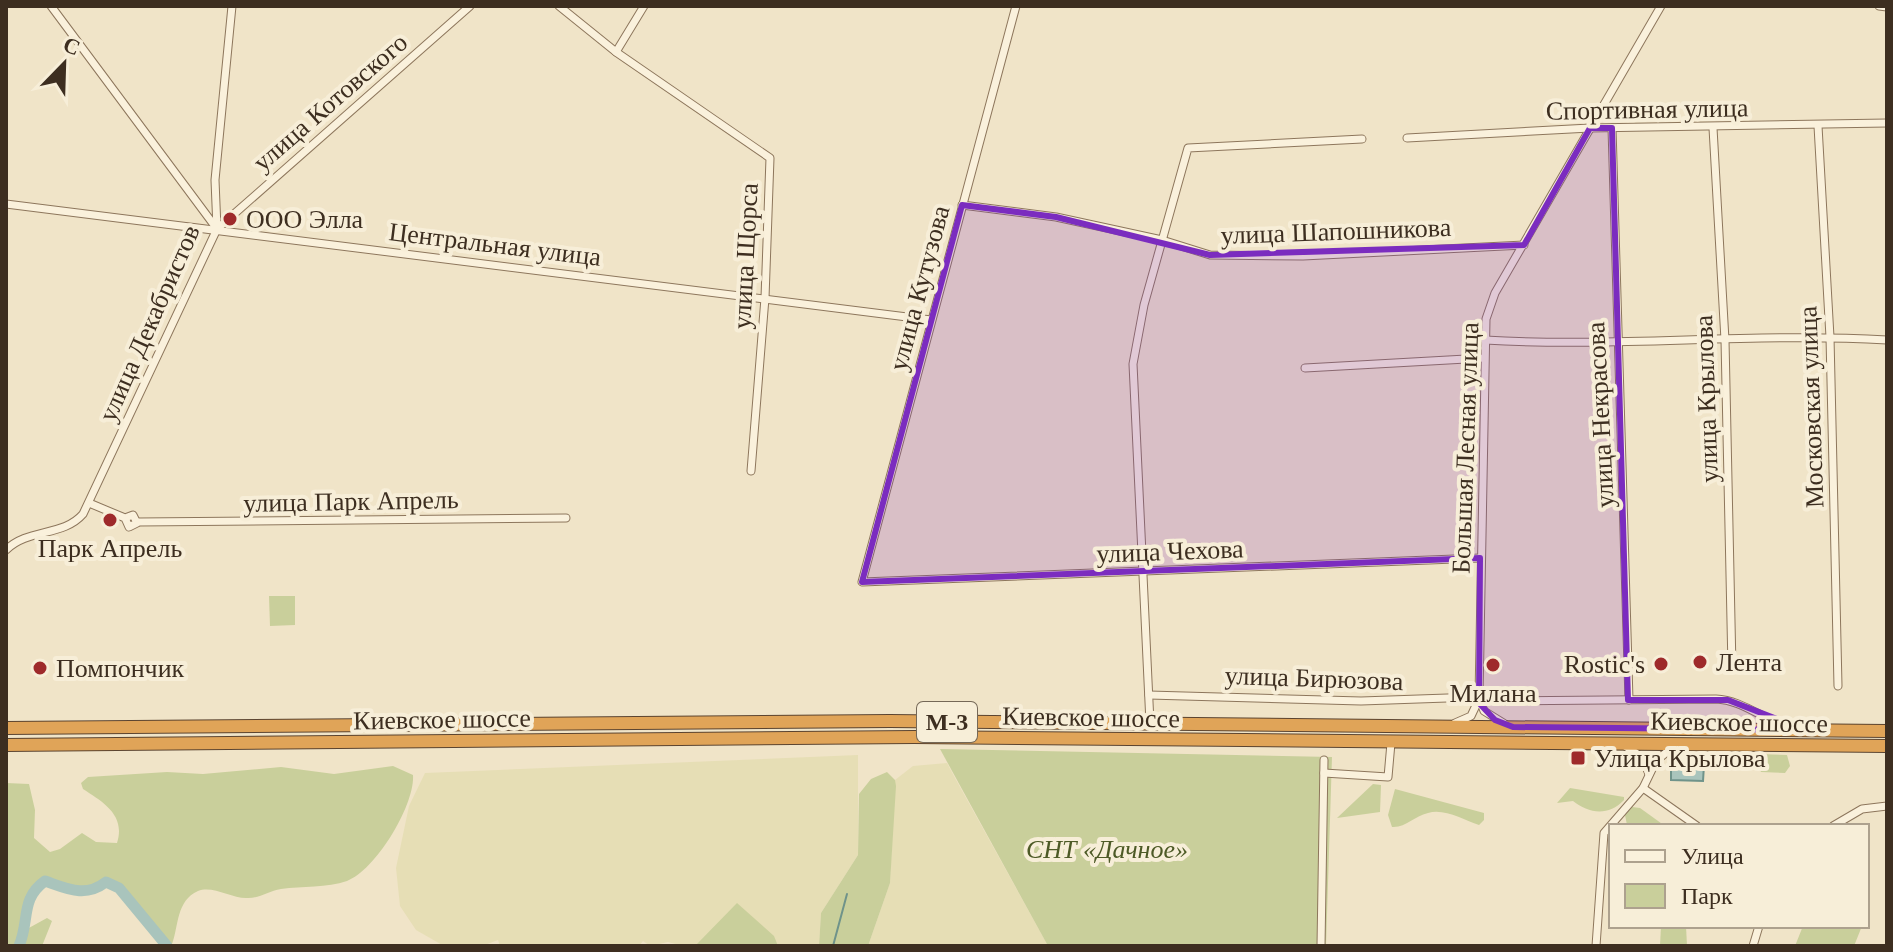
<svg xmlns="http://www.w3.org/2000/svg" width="1893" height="952" viewBox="0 0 1893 952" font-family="'Times New Roman',serif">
	<rect width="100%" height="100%" fill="#f0e4c8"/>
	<g fill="#e6deb5">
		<polygon points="858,755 858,855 821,913 819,946 683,946 668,942 650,946 643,941 639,946 500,946 498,940 482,946 444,946 416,930 400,906 396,868 409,806 425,773"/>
		<polygon points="947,763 955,778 1048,946 868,946 890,883 895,780 913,766"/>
	</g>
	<g fill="#c9cf9b">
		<polygon points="269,596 295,596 295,625 270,626"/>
		<polygon points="940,749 1332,757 1326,946 1048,946"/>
		<polygon points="1758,754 1787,755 1790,766 1785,773 1761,772 1756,760"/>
		<path d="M 393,766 L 413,775 C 415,805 376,870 347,881 C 327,888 302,886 281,889 C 268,891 259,899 246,898 C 231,898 212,885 198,891 C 176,901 179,925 172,944 L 167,946 L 119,888 L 106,882 C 85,898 68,889 45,881 C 26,895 25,907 27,929 L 47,918 L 52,921 L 42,946 L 6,946 L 6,783 L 29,784 L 35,810 L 34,838 L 50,852 L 60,849 L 82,833 L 96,842 L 117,843 C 126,815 103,802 83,789 L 81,783 L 88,777 L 167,772 L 203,774 L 281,767 L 334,774 Z"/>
		<polygon points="887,772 895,780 896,786 890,883 868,946 819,946 821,913 858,855 859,794 871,779"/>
		<polygon points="1373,784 1381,785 1380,812 1337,818"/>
		<path d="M 1570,788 L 1624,797 L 1624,800 C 1608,817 1588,813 1573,801 L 1557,803 Z"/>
		<path d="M 1395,789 L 1484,813 L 1484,820 L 1479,825 C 1464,820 1444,808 1428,813 C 1414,816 1406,828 1392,827 L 1388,815 Z"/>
		<polygon points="1632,807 1640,808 1665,826 1627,825 1625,815"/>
		<polygon points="737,903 774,936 778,946 695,946"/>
		<polygon points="1661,926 1686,926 1687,946 1660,946"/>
		<polygon points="1803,926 1862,926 1854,946 1795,946"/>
	</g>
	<polygon fill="#a9c4bc" stroke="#6f938a" stroke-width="2" points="1671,764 1704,765 1703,781 1671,780"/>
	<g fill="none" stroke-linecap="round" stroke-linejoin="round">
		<polyline stroke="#6f938a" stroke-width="2" points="833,946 847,894"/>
		<path stroke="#a9c4bc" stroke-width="11" d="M 19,946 C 30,920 20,899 45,881 C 68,889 85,898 106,882 L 119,888 L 167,946"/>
		<g stroke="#8d765c" stroke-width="9">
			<g id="street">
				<polyline points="51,6 217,229 470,6"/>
				<polyline points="559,6 616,52 770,158 765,298 751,471"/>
				<polyline points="1016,6 862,582 1480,558"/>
				<polyline points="1879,6 1887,7"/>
				<polyline points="616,52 644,6"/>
				<polyline points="1818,126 1830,337 1838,686"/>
				<polyline points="1612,128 1629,700"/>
				<polyline points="1713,128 1725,340 1732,668"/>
				<polyline points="1407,138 1590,128 1887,123"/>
				<polyline points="6,204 931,320"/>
				<polyline points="962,205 1056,217 1162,240 1210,255 1303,256 1524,245"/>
				<path d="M 1485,340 C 1619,348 1753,332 1887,340"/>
				<polyline points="1305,368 1484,358"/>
				<polyline points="89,503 125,518 129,527 137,523 133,515 125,518"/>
				<polyline points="138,522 566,518"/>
				<path d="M 6,550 C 28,528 63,537 83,514 L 217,229 L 215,180 L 232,6"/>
				<path d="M 1149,695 L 1361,701 L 1476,697 L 1507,701 L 1716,699 C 1742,700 1762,719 1787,726"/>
				<polyline points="1150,723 1133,364 1144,305 1188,148 1362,139"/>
				<polyline points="1455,723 1471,716 1479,699"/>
				<polyline points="1505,724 1484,711 1479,697 1486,319 1495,293 1661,6"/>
				<polyline points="1625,746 1642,757 1649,774"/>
				<polyline points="1324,773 1388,777 1391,743"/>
				<polyline points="1643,788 1697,826"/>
				<polyline points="1833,826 1862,809 1887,806"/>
				<polyline points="1321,946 1324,760"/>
				<polyline points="1596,946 1604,833 1643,788 1656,761 1674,746"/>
				<polyline points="1753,946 1759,926"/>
			</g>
		</g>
		<g stroke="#5b4430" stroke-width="14">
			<g id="highway">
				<polyline points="6,728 890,721 1887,731"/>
				<polyline points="6,745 914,737 1887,746"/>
			</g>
		</g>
		<use href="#street" stroke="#faf1dc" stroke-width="7"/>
		<use href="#highway" stroke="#e0a458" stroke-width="12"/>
	</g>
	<path fill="#7b2cbf" fill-opacity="0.2" stroke="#7b2cbf" stroke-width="6" stroke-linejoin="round" d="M 1590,128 L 1612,128 L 1628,700 L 1728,700 L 1805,730 L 1513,727 L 1495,720 L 1479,703 L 1480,558 L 862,582 L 962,205 L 1056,217 L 1210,255 L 1524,245 Z"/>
	<g fill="#9e2a2b" stroke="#f7eed8" stroke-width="3">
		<circle cx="230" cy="219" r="8"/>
		<circle cx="110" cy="520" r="8"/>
		<circle cx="1700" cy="662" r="8"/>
		<circle cx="1661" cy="664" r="8"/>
		<circle cx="1493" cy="665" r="8"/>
		<circle cx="40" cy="668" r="8"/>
		<rect x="1570" y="750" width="16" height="16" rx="4"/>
	</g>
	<g text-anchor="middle" stroke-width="8" stroke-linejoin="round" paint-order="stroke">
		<rect fill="#f7eed8" stroke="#756857" stroke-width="2" x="917" y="702" width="60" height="40" rx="6"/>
		<g font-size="24" font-weight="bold" fill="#3d2e20">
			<text x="947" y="730">М-3</text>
		</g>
		<g font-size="26" fill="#3d2e20" stroke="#f7eed8">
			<text transform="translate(330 102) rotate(-41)" y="9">улица Котовского</text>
			<text transform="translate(1647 109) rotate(-1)" y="9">Спортивная улица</text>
			<text transform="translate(1336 231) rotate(-2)" y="9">улица Шапошникова</text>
			<text transform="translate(495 244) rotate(7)" y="9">Центральная улица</text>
			<text transform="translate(745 256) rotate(-87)" y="9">улица Щорса</text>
			<text transform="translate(919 288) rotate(-75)" y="9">улица Кутузова</text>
			<text transform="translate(149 323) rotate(-66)" y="9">улица Декабристов</text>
			<text transform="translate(1706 399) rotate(-92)" y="9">улица Крылова</text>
			<text transform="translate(1811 407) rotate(-92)" y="9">Московская улица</text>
			<text transform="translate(1600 415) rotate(-93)" y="9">улица Некрасова</text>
			<text transform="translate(1465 448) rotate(-88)" y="9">Большая Лесная улица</text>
			<text transform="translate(351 501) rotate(-1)" y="9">улица Парк Апрель</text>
			<text transform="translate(1170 551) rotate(-2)" y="9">улица Чехова</text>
			<text transform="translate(1314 678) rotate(2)" y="9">улица Бирюзова</text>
			<text transform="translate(1091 717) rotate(1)" y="9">Киевское шоссе</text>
			<text transform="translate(442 719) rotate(-1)" y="9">Киевское шоссе</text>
			<text transform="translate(1739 722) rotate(1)" y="9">Киевское шоссе</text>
		</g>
		<g font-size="26" fill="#3d2e20" stroke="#f7eed8" text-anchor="start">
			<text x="246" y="228">ООО Элла</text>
			<text x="110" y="557" text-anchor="middle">Парк Апрель</text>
			<text x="1716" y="671">Лента</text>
			<text x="1645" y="673" text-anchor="end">Rostic's</text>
			<text x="56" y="677">Помпончик</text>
			<text x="1493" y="702" text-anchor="middle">Милана</text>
			<text x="1594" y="767">Улица Крылова</text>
		</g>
		<g font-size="26" font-style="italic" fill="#4d5a26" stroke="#f7eed8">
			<text x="1107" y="858">СНТ «Дачное»</text>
		</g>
	</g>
	<rect width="1893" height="952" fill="none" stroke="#3d2e20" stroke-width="16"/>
	<rect x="1609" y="824" width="260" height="104" fill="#f7eed8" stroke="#ada18e" stroke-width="2"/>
	<rect x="1625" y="850" width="40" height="12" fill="#faf1dc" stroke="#ada18e" stroke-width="2"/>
	<text x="1681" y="864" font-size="24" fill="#3d2e20">Улица</text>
	<rect x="1625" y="884" width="40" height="24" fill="#c9cf9b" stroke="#ada18e" stroke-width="2"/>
	<text x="1681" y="904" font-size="24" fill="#3d2e20">Парк</text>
	<g transform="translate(64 64) rotate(23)" stroke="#f7eed8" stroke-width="6" paint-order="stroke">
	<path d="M0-6L14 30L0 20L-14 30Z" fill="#3d2e20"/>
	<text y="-12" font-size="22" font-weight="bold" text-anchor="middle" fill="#3d2e20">С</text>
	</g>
</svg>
